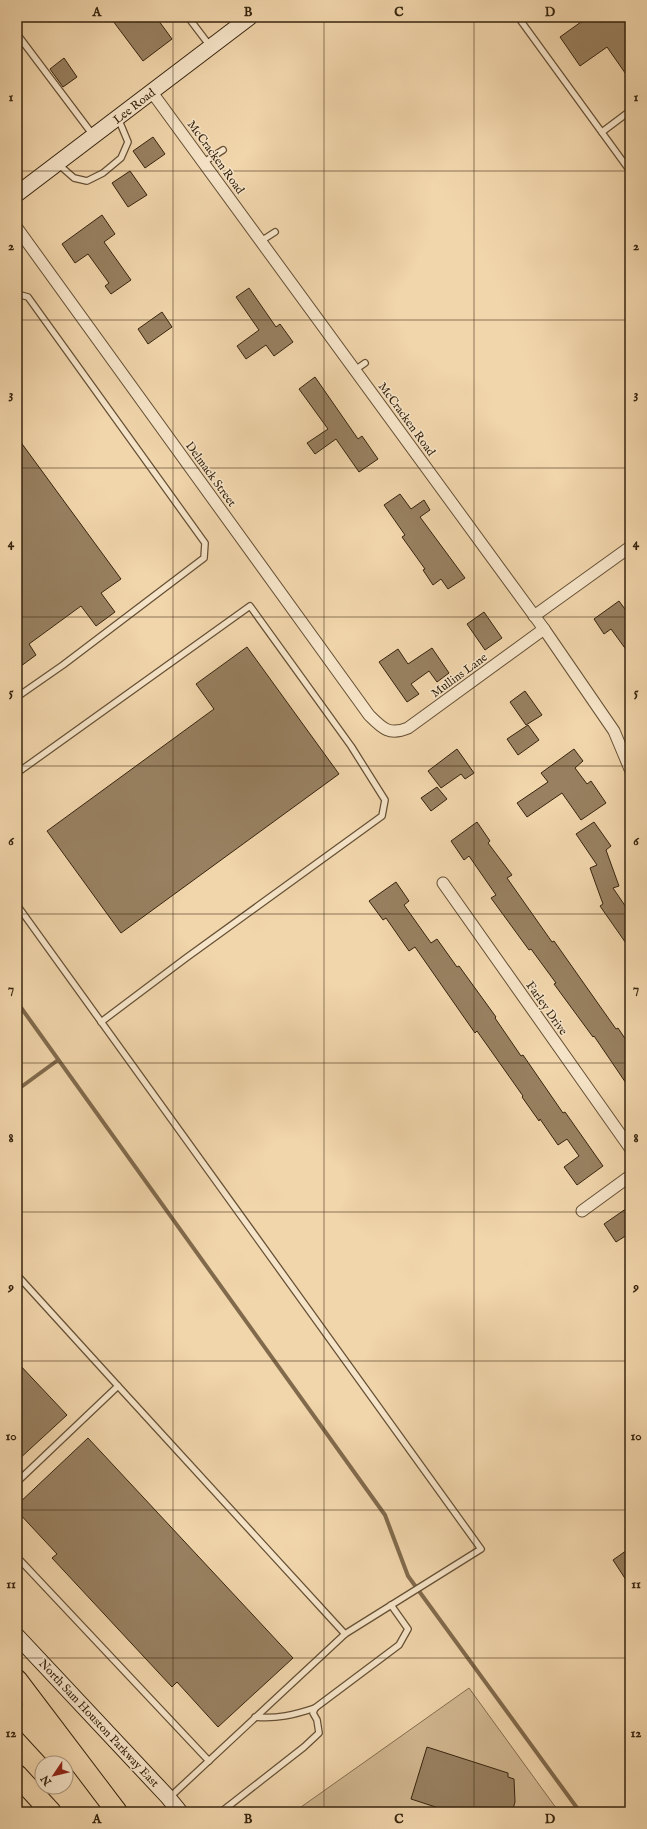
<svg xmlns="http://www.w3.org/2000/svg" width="647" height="1829" viewBox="0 0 647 1829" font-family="'IM FELL English',serif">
	<rect width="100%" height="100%" fill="#f1d5ab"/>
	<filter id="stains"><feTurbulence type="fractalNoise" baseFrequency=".005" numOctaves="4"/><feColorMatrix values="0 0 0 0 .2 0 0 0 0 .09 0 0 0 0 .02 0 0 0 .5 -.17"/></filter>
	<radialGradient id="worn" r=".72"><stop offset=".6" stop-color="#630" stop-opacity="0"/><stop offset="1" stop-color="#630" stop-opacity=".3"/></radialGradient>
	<polygon fill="#d1b790" stroke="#846e4f" points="469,1688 559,1812 294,1812"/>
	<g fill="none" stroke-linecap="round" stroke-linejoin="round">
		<g stroke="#816a4c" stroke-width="4">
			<polyline points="17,1002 385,1515 408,1576 580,1812"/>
			<polyline points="17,1090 58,1060"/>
		</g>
	</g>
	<g fill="#988060" stroke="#37240e">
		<polygon points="110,17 156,17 172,39 143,61"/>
		<polygon points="588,17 630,17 630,80 607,47 580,66 560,37"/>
		<polygon points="64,58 77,77 63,87 50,69"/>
		<polygon points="153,137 165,154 145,168 133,151"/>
		<polygon points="130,171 147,195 128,207 112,183"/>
		<polygon points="102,215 115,234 104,242 131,280 111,294 105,286 109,283 88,254 75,263 62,244"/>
		<polygon points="249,288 276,327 280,324 293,342 274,356 266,345 246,359 237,346 259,330 236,297"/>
		<polygon points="162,312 172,327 148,344 138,329"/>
		<polygon points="315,377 358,439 362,436 378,459 359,472 336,439 315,454 307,443 328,429 299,389"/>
		<polygon points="17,437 121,579 101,593 115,612 96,626 81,606 29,644 36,655 17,669"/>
		<polygon points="400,494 411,509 424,500 430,510 420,517 465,578 448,589 441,579 433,585 423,570 425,569 402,537 405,535 384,505"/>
		<polygon points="619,601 630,616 630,655 611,629 604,634 594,619"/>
		<polygon points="484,612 502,638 485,650 467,624"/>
		<polygon points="247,647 339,774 121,933 47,831 214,709 196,684"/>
		<polygon points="432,648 449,673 437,682 429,671 411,684 419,694 407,702 379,662 398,649 408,664"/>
		<polygon points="525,691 542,715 526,725 510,702"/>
		<polygon points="528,725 539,740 518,755 507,739"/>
		<polygon points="457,749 474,773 465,779 461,774 441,788 428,771"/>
		<polygon points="574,749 583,761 575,768 587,784 591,781 606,803 581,820 562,793 527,817 517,803 548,782 541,773"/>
		<polygon points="437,787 447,799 431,811 421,798"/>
		<polygon points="477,822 490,841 488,843 512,875 507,878 552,942 554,941 616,1029 618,1028 630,1046 630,1089 594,1036 593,1037 554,984 556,983 531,949 529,950 491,898 496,895 469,856 464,860 451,841"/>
		<polygon points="594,822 611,846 606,850 619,886 613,888 630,913 630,949 600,906 603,904 590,868 597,865 576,834"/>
		<polygon points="396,882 409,901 404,905 431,943 437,939 457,967 459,966 496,1017 495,1018 521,1056 523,1055 563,1113 565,1112 603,1166 577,1185 564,1167 579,1156 567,1139 558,1145 540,1119 539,1121 522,1097 523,1096 477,1031 475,1033 415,947 409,951 386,918 383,920 369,901"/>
		<polygon points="630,1206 630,1233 616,1242 604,1224"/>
		<polygon points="17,1362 67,1415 17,1461"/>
		<polygon points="88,1438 293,1658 218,1727 177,1682 172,1687 52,1558 57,1554 17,1511 17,1505"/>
		<polygon points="630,1548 630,1586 613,1560"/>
		<polygon points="427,1747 508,1773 508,1777 514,1779 515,1802 512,1812 451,1812 411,1799"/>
	</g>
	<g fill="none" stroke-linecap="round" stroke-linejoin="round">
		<g stroke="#665035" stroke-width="8">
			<g id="lane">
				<polyline points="188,17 210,46"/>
				<polyline points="518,17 630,171"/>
				<polyline points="17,34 93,135"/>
				<polyline points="602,132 630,111"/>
				<polyline points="204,162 223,150"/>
				<polyline points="58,164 74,178 87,181 103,173 121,158 128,142 118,118"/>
				<polyline points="261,241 275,232"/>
				<polyline points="17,294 28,297 205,543 204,558 63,665 17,697"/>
				<polyline points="355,370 365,363"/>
				<polyline points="17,773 250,606 351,746 385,800 382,816 186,958 101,1022"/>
				<polyline points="17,905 481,1549 345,1634 170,1797"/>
				<polyline points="17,1275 118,1386"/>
				<polyline points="17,1482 118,1386 345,1634"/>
				<polyline points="17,1557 209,1761"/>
				<path d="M 255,1717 C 277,1719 294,1715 315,1708"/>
				<polyline points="221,1812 304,1747 319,1733 317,1720 313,1713 315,1708 399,1645 408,1629 391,1605"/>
			</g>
		</g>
		<g stroke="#665035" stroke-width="13">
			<g id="street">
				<polyline points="151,91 544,629 614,731 630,769"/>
				<path d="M 17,228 L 369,715 C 382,728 389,736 408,728 L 544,629"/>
				<polyline points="534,616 630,547"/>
				<polyline points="443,883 630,1148"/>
				<polyline points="582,1211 630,1176"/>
			</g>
		</g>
		<g stroke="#37240e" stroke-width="17">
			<g id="secondary">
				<polyline points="17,194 250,17"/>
				<polyline points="17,1636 167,1796 180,1812"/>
			</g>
		</g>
		<g stroke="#37240e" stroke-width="22">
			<g id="highway">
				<polyline points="17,1680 117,1812"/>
				<polyline points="17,1712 64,1763"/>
				<polyline points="17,1775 51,1812"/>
			</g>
		</g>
		<use href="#lane" stroke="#f6e4c8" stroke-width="5.5"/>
		<use href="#street" stroke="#f6e4c8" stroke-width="11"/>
		<use href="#secondary" stroke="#f6e4c8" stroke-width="15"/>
		<use href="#highway" stroke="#f1d5ab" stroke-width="20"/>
	</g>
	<path fill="none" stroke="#37240e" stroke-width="1" stroke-opacity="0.55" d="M 173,17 L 173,1812M 324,17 L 324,1812M 474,17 L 474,1812M 17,171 L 630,171M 17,320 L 630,320M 17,468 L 630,468M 17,617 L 630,617M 17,766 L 630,766M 17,914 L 630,914M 17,1063 L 630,1063M 17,1212 L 630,1212M 17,1361 L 630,1361M 17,1510 L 630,1510M 17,1658 L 630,1658"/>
	<g text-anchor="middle" stroke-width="3" stroke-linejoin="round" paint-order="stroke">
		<g font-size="12" fill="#37240e" stroke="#f6e4c8">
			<text transform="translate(134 106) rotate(-38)" y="4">Lee Road</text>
			<text transform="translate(216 157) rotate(54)" y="4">McCracken Road</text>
			<text transform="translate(407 419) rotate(54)" y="4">McCracken Road</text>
			<text transform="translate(211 474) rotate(54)" y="4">Delmack Street</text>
			<text transform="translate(459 675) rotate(-36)" y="4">Mullins Lane</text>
			<text transform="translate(547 1008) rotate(55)" y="4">Farley Drive</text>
			<text transform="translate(99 1723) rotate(47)" y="4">North Sam Houston Parkway East</text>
		</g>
	</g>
	<rect width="647" height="1829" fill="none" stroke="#f1d5ab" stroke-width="44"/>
	<g transform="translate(54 1775) rotate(235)"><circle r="19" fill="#f6e4c8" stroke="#aa977e"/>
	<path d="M0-3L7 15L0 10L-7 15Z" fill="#8f2418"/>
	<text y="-6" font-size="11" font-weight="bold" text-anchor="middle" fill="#37240e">N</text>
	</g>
	<rect x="22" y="22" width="603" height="1785" fill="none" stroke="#37240e" stroke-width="1.5"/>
	<g font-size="13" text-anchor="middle" font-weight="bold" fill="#37240e">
		<text x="97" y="16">A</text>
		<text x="248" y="16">B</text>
		<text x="399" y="16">C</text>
		<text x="550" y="16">D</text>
		<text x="11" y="101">1</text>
		<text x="636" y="101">1</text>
		<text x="11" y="250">2</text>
		<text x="636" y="250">2</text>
		<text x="11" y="398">3</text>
		<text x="636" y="398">3</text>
		<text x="11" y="547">4</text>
		<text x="636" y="547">4</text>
		<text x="11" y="696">5</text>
		<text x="636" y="696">5</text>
		<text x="11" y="845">6</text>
		<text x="636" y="845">6</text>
		<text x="11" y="993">7</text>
		<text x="636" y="993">7</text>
		<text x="11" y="1142">8</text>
		<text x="636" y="1142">8</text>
		<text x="11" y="1291">9</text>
		<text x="636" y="1291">9</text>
		<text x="11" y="1440">10</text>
		<text x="636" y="1440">10</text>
		<text x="11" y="1588">11</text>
		<text x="636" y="1588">11</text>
		<text x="11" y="1737">12</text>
		<text x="636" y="1737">12</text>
		<text x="97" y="1823">A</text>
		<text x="248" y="1823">B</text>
		<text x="399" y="1823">C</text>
		<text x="550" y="1823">D</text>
	</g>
	<rect width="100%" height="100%" filter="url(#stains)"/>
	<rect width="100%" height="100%" fill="url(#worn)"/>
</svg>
